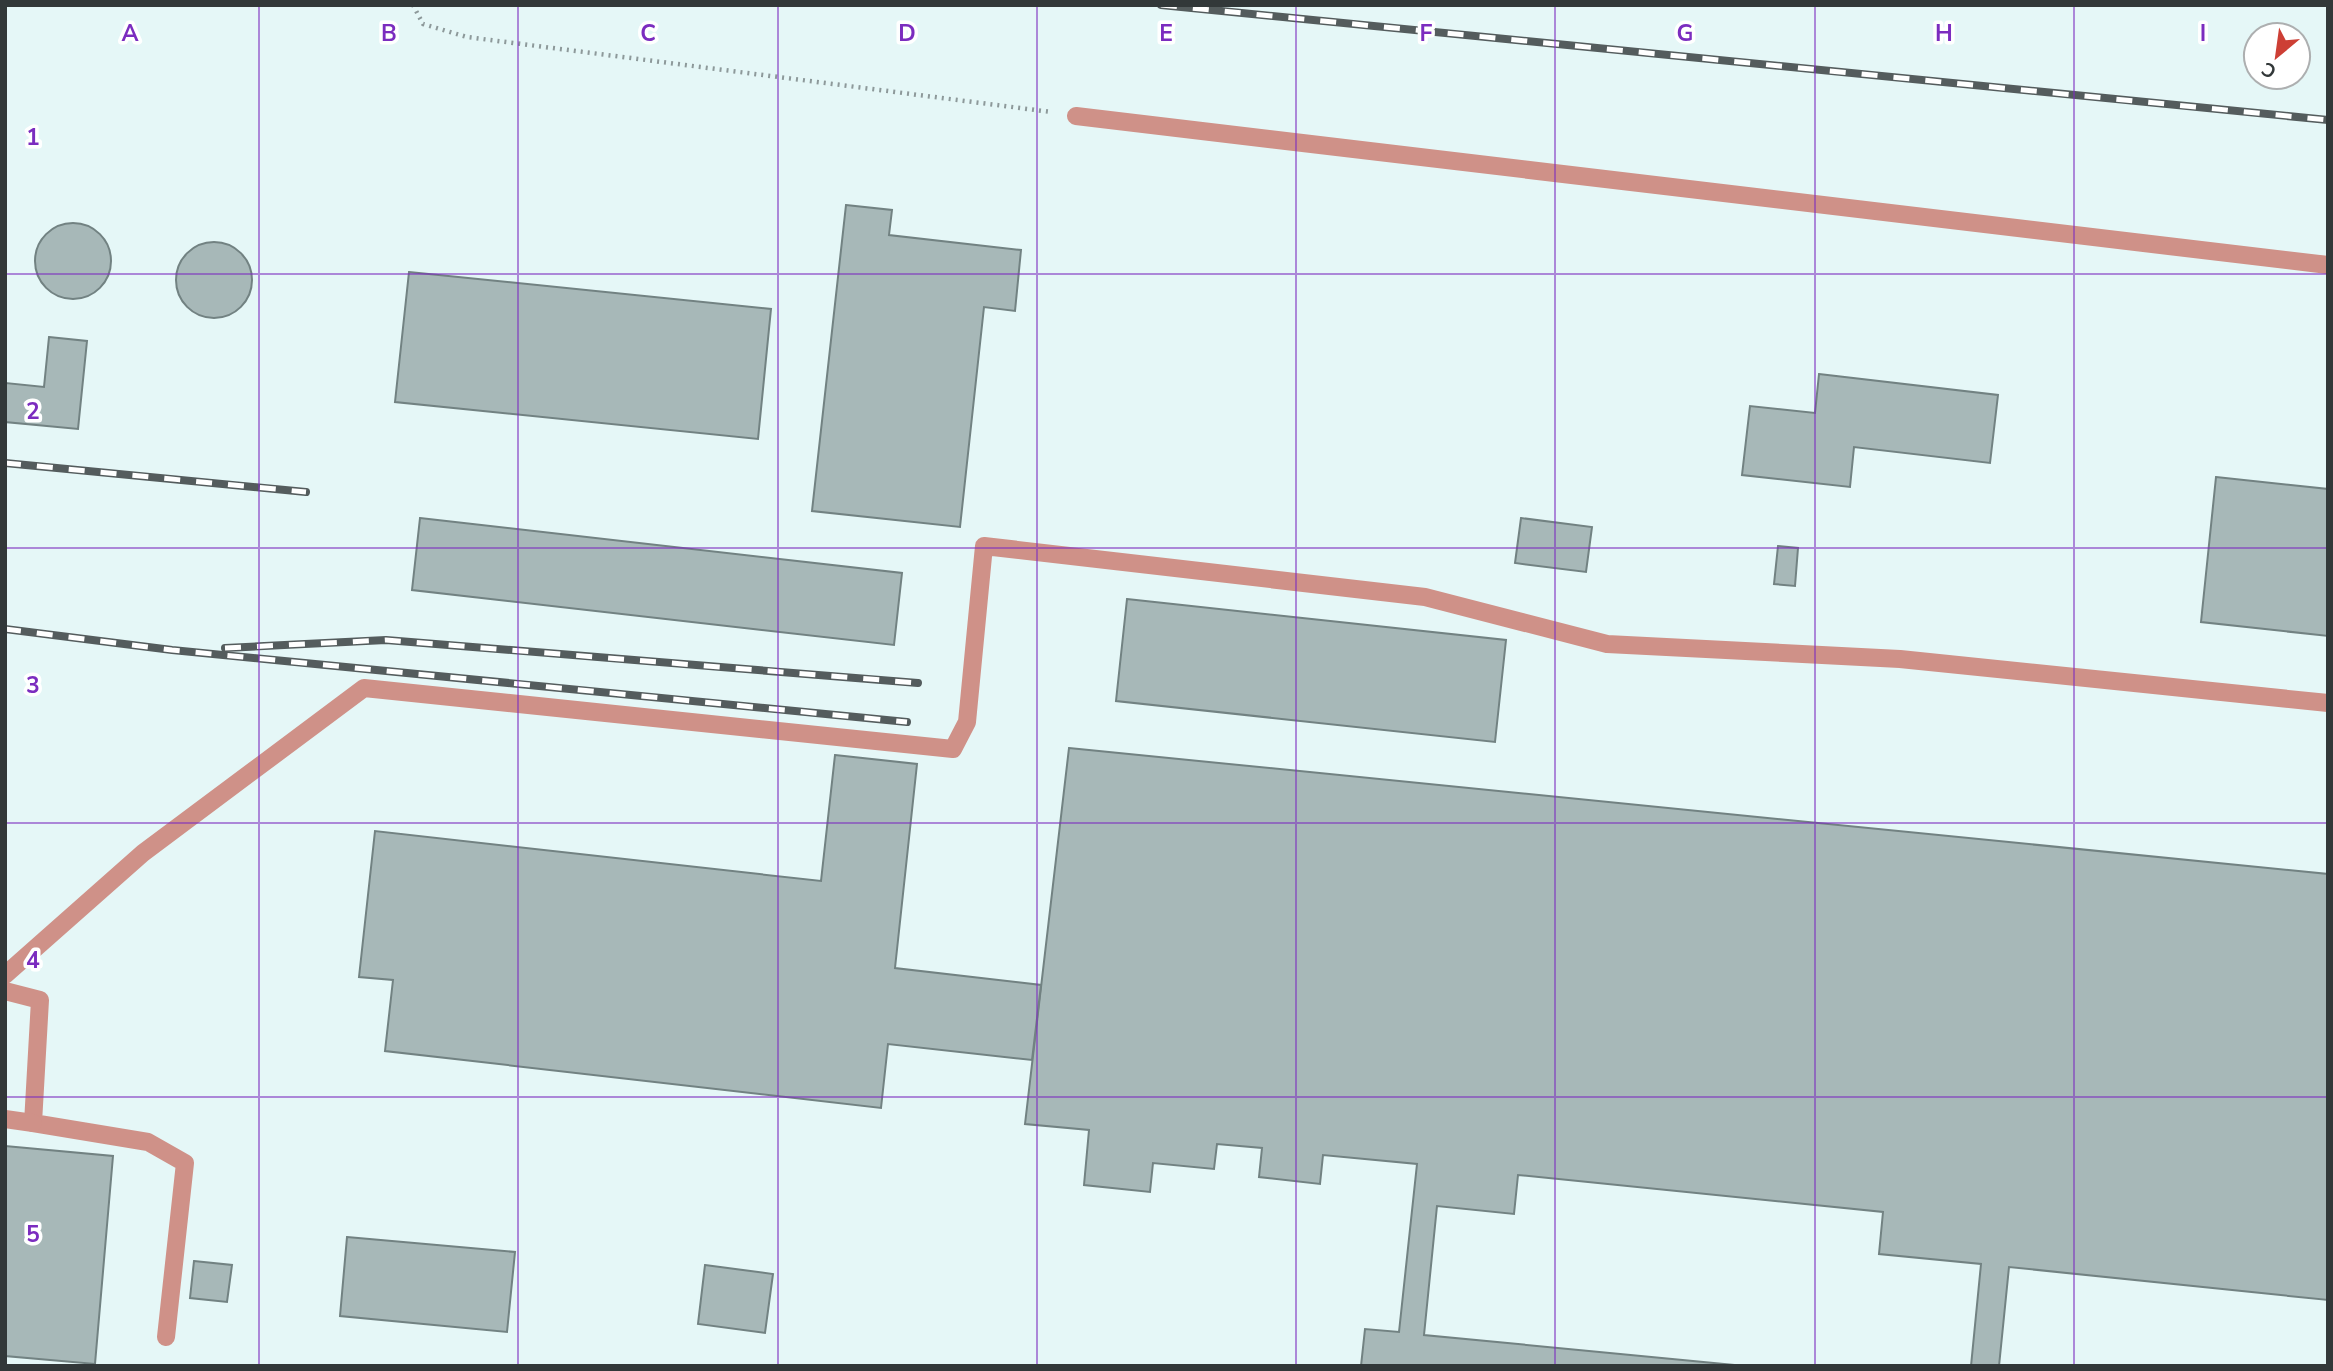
<svg xmlns="http://www.w3.org/2000/svg" width="2333" height="1371" viewBox="0 0 2333 1371" font-family="'Nunito Sans',sans-serif">
	<rect width="100%" height="100%" fill="#e5f7f7"/>
	<g fill="#a7b8b8" stroke="#728282" stroke-width="2">
		<polygon points="846,205 892,210 889,235 1021,250 1015,311 984,307 960,527 812,511"/>
		<circle cx="73" cy="261" r="38"/>
		<circle cx="214" cy="280" r="38"/>
		<polygon points="409,272 771,309 758,439 395,402"/>
		<polygon points="49,337 87,341 78,429 5,422 6,383 44,387"/>
		<polygon points="1819,374 1998,395 1990,463 1854,447 1850,487 1742,475 1750,406 1815,413"/>
		<polygon points="2216,477 2328,489 2328,636 2201,622"/>
		<polygon points="420,518 902,573 894,645 412,590"/>
		<polygon points="1521,518 1592,527 1586,572 1515,563"/>
		<polygon points="1778,546 1798,548 1795,586 1774,584"/>
		<polygon points="1127,599 1506,640 1495,742 1116,701"/>
		<polygon points="1069,748 2328,874 2328,1300 2009,1267 1999,1366 1971,1366 1981,1264 1879,1254 1883,1212 1518,1175 1514,1214 1437,1206 1424,1335 1745,1366 1361,1366 1365,1329 1399,1332 1417,1164 1323,1155 1320,1184 1259,1177 1262,1148 1217,1144 1214,1169 1153,1163 1150,1192 1084,1185 1089,1130 1025,1124"/>
		<polygon points="835,755 917,764 895,968 1041,985 1032,1060 888,1044 881,1108 385,1051 393,980 359,977 375,831 821,881"/>
		<polygon points="5,1146 113,1156 95,1364 5,1356"/>
		<polygon points="347,1237 515,1252 507,1332 340,1316"/>
		<polygon points="194,1261 232,1265 227,1302 190,1298"/>
		<polygon points="705,1265 773,1274 765,1333 698,1324"/>
	</g>
	<g fill="none" stroke-linecap="round" stroke-linejoin="round">
		<polyline stroke="#8d999a" stroke-width="4.5" stroke-dasharray="2 5" stroke-linecap="butt" points="413,5 423,24 467,37 1051,112"/>
		<g stroke="#cf9188" stroke-width="18">
			<polyline points="1076,116 2328,265"/>
			<polyline points="5,975 143,853 364,688 953,749 967,722 984,546 1425,597 1607,644 1900,659 2328,703"/>
			<polyline points="5,991 40,1000 33,1123 148,1142 185,1163 166,1337"/>
			<polyline points="5,1119 33,1123"/>
		</g>
		<g stroke="#545c5d" stroke-width="8">
			<g id="rail">
				<polyline points="1161,5 2328,120"/>
				<polyline points="5,463 306,492"/>
				<polyline points="5,629 172,650 907,722"/>
				<polyline points="225,648 386,640 918,683"/>
			</g>
		</g>
		<use href="#rail" stroke="#fff" stroke-width="5" stroke-dasharray="16" stroke-linecap="butt"/>
	</g>
	<path fill="none" stroke="#7b2cbf" stroke-width="2" stroke-opacity="0.55" d="M 259,5 L 259,1366M 518,5 L 518,1366M 778,5 L 778,1366M 1037,5 L 1037,1366M 1296,5 L 1296,1366M 1555,5 L 1555,1366M 1815,5 L 1815,1366M 2074,5 L 2074,1366M 5,274 L 2328,274M 5,548 L 2328,548M 5,823 L 2328,823M 5,1097 L 2328,1097"/>
	<g font-size="23" text-anchor="middle" font-weight="bold" fill="#7b2cbf" stroke="#fff" stroke-width="7" stroke-linejoin="round" paint-order="stroke">
		<text x="130" y="41">A</text>
		<text x="389" y="41">B</text>
		<text x="648" y="41">C</text>
		<text x="907" y="41">D</text>
		<text x="1166" y="41">E</text>
		<text x="1426" y="41">F</text>
		<text x="1685" y="41">G</text>
		<text x="1944" y="41">H</text>
		<text x="2203" y="41">I</text>
		<text x="33" y="145">1</text>
		<text x="33" y="419">2</text>
		<text x="33" y="693">3</text>
		<text x="33" y="968">4</text>
		<text x="33" y="1242">5</text>
	</g>
	<rect width="2333" height="1371" fill="none" stroke="#323839" stroke-width="14"/>
	<g transform="translate(2277 56) rotate(209)"><circle r="33" fill="#ffffff" stroke="#adafb0" stroke-width="2"/>
	<path d="M0-5L12 26L0 18L-12 26Z" fill="#cd3f35"/>
	<text y="-10" font-size="19" font-weight="bold" text-anchor="middle" fill="#323839">С</text>
	</g>
</svg>
